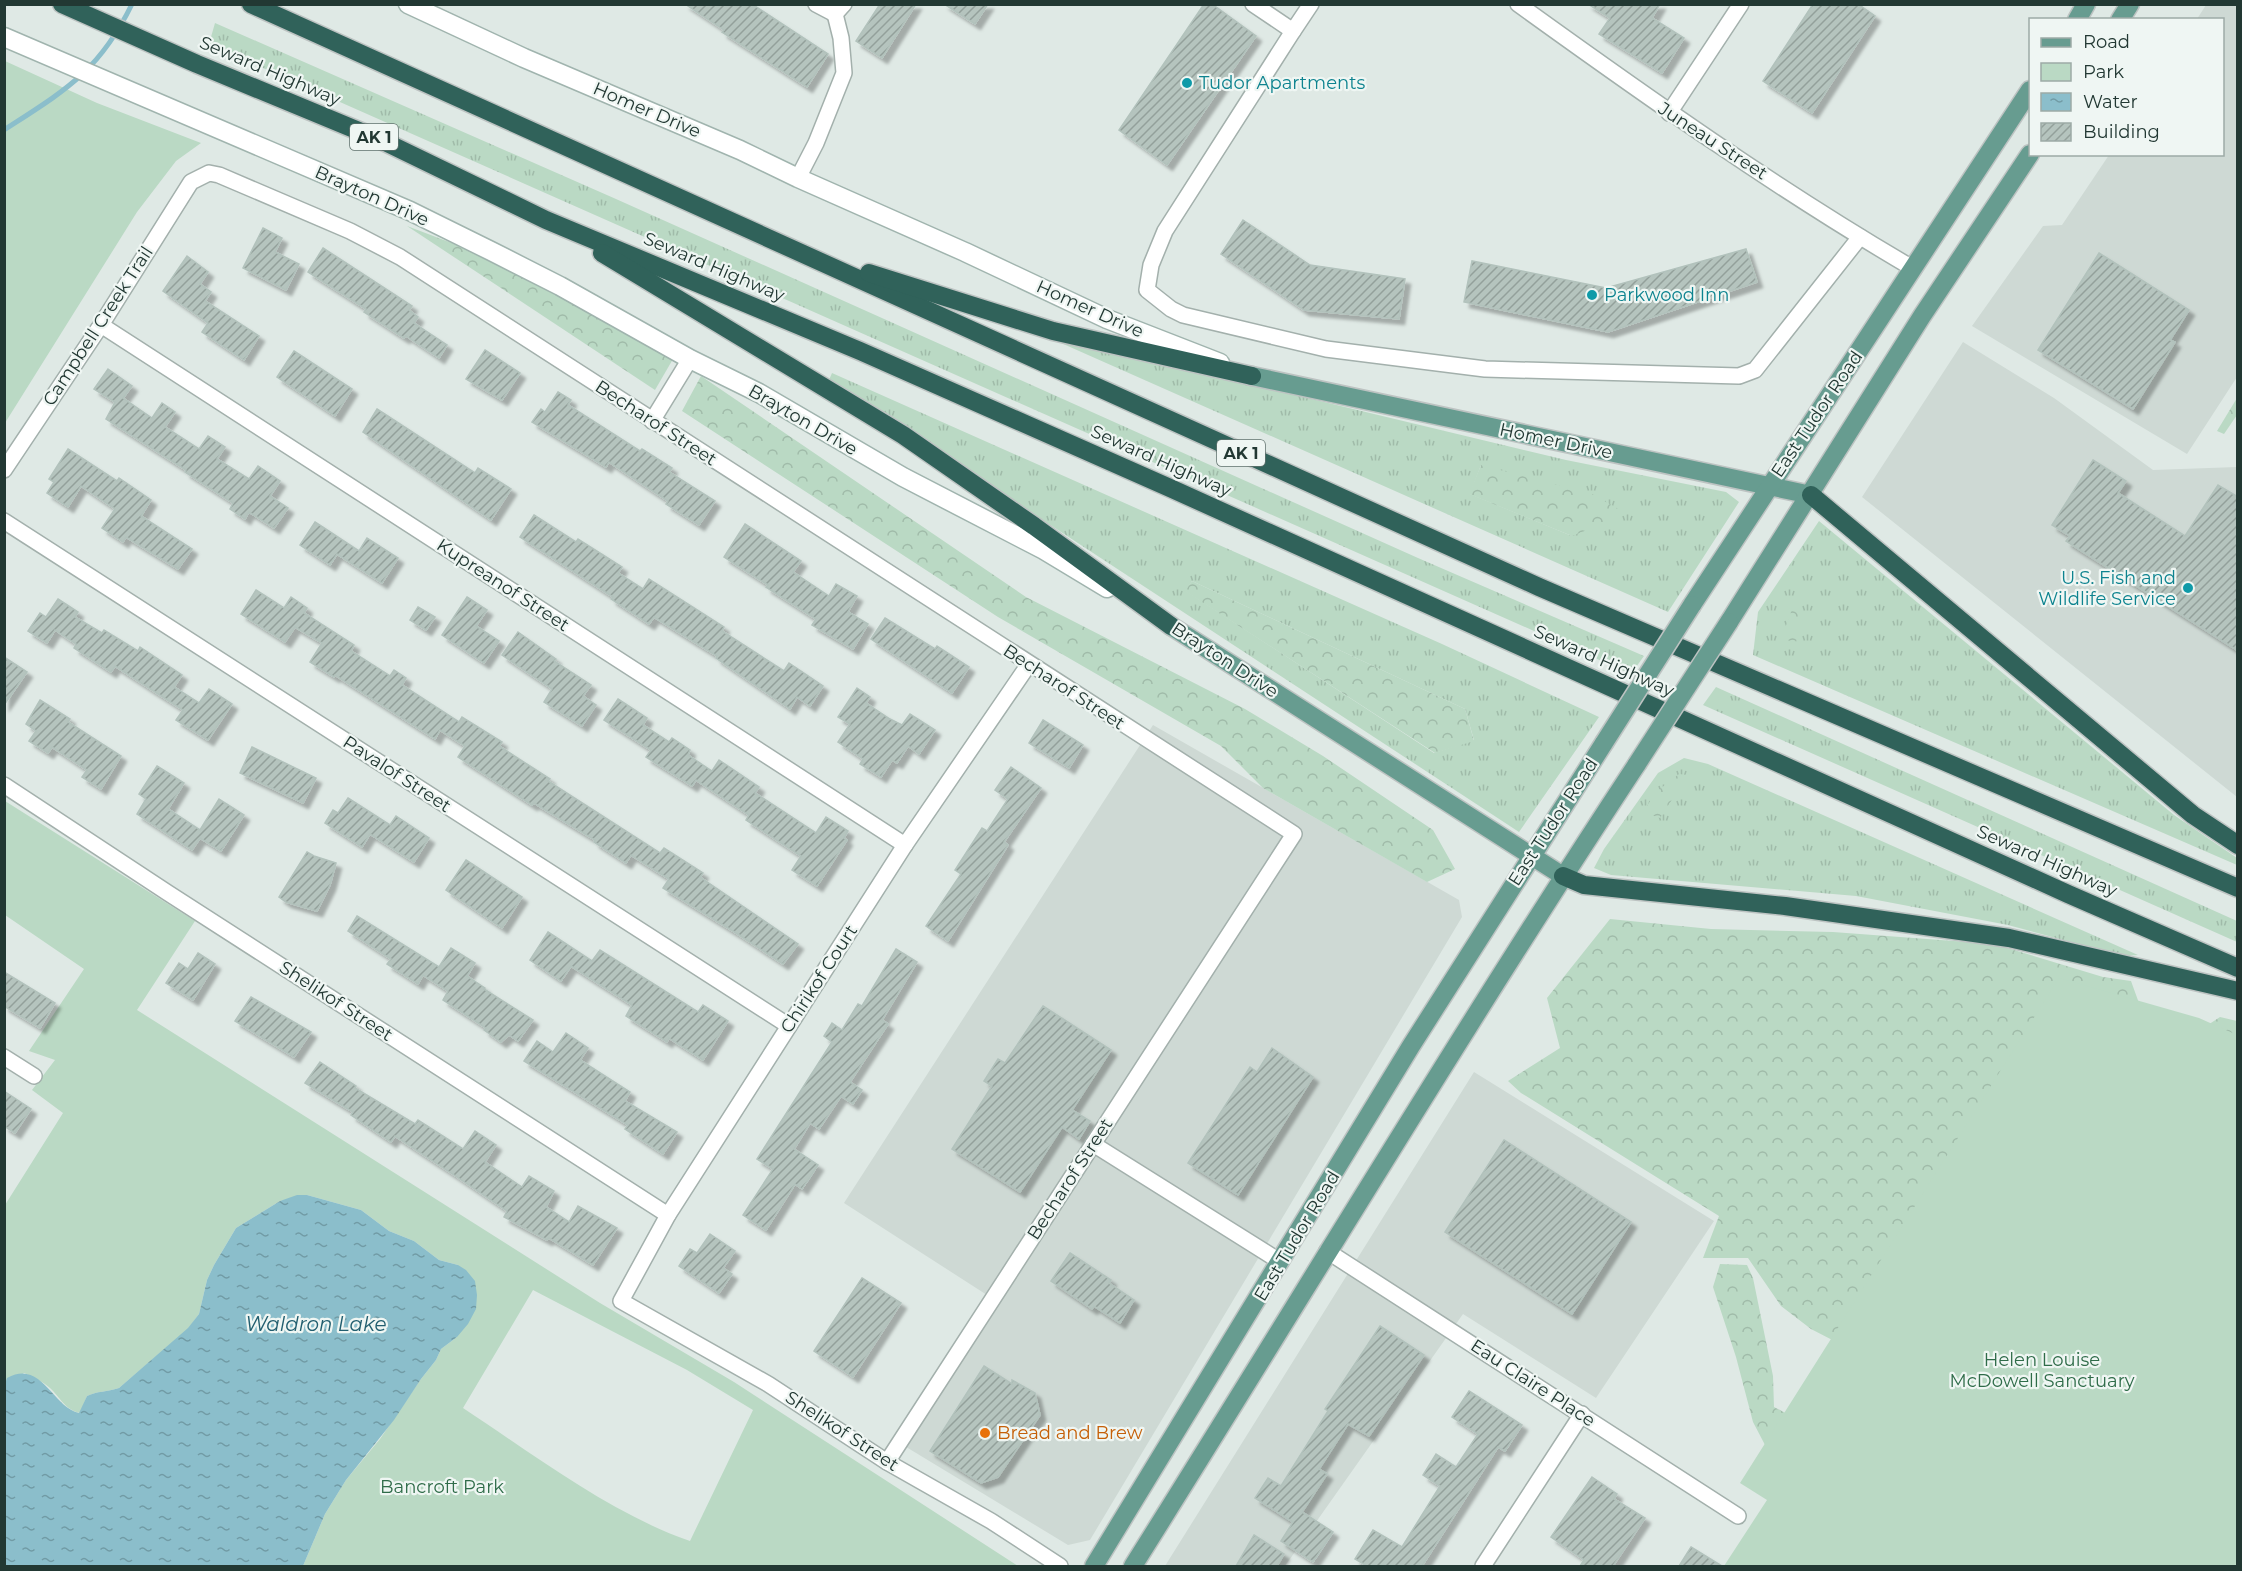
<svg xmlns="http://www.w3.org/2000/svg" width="2242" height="1571" viewBox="0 0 2242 1571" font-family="Montserrat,sans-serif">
	<defs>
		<pattern id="grass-tufts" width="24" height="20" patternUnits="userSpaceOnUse" patternTransform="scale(1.5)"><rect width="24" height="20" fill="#bad9c4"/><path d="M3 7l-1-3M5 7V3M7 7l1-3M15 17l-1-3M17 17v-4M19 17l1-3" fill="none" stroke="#a0bba9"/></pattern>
		<pattern id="forest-crowns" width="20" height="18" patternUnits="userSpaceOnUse" patternTransform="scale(1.5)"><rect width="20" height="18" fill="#bad9c4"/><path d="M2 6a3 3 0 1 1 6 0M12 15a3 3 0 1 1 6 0" fill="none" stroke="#a0bba9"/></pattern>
		<pattern id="water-ripples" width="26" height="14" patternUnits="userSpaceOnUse" patternTransform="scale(1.5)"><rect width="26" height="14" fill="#8bbecb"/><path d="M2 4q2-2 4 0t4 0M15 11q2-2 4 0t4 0" fill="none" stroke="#719ba5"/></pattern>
		<pattern id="building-hatch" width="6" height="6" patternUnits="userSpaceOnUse" patternTransform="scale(1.5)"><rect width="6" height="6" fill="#b5c4be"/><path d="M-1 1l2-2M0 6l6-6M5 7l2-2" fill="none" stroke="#93a09b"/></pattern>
		<filter id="shadow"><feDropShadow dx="5.5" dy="5.5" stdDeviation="1.5" flood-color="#0004"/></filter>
	</defs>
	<rect width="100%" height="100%" fill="#dfe9e5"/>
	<g fill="#ced9d4">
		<polygon points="2206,5 2237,5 2237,377 2187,454 1972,326 2043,226 2062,225 2109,155 2222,154 2222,20 2197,19"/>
		<polygon points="1963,342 2054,398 2153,470 2237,467 2237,797 1862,497"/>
		<polygon points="1153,725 1459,900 1462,917 1090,1540 1068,1545 893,1439 987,1295 844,1203"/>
		<polygon points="1474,1072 1714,1221 1596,1398 1463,1314 1285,1566 1165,1566"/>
	</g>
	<g fill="url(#grass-tufts)" fill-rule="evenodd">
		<polygon points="215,23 616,199 1418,558 1644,656 1631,674 209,44"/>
		<path d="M 1061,343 L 1079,343 L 1566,460 L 1726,492 L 1739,502 L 1668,612 ZM 1481,465 L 1572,536 L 1470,494 Z"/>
		<path d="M 832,373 L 1442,644 L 1599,717 L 1519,832 L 829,380 ZM 1192,581 L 1465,709 L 1474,740 L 1434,753 L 1186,591 Z"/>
		<polygon points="1819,521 2174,815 2237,858 2237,865 1753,655 1758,612"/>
		<polygon points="1716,687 2237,921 2237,942 1703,705"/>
		<polygon points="1684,758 1708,764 2138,955 2122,956 2008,925 1856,896 1611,875 1594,868 1604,849 1658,773"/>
	</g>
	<g fill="url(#forest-crowns)">
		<polygon points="407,226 486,256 538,281 673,359 655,390"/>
		<polygon points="701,376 1026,597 1245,709 1323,756 1433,830 1455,869 1427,882 1263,788 1221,746 998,617 682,411"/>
		<polygon points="2237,398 2237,415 2224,434 2217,431"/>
		<polygon points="1481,465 1592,494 1627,514 1572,536 1469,494"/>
		<polygon points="1192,581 1465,709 1474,741 1435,753 1185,591"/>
		<polygon points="1794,604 1804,617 1796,642 1781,639"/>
		<polygon points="1679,774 1688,775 1660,818 1643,812 1656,792"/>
		<polygon points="1610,919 1711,929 1833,932 1994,944 2103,977 2131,981 2144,1017 2185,1040 2220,1017 2237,1021 2237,1339 1906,1378 1811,1329 1781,1306 1748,1258 1703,1258 1719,1216 1521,1093 1508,1081 1560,1048 1547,998"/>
		<polygon points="1720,1264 1747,1265 1753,1278 1773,1376 1774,1407 1791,1416 1763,1521 1776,1466 1753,1422 1736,1357 1713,1287"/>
	</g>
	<g fill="#bad9c4" fill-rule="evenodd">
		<polygon points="5,61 97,103 201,143 176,161 137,212 5,423"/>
		<path d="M 5,801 L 195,921 L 137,1010 L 600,1303 L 734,1382 L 1018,1566 L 303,1566 L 325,1514 L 346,1480 L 380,1439 L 421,1379 L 436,1360 L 441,1349 L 457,1337 L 458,1265 L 439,1260 L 414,1241 L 389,1231 L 361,1210 L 307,1195 L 280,1201 L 236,1228 L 214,1265 L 207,1280 L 199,1314 L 188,1329 L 119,1388 C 107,1392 97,1391 87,1396 L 80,1413 C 65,1410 60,1397 50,1388 C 42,1381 33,1377 24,1373 L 5,1387 L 5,1205 L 63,1113 L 32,1090 L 55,1060 L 29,1051 L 84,969 L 5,915 ZM 533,1290 L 687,1370 L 753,1410 L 690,1541 C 611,1514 533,1454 463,1408 Z"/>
		<polygon points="2059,978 2199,1018 2237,1035 2237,1566 1724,1566 1767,1500 1740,1483"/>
	</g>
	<path fill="url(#water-ripples)" d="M 297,1195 L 307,1195 L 361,1210 L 389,1231 L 414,1241 L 439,1260 L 458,1265 L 466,1270 L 475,1281 L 477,1295 L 476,1309 L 468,1324 L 457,1337 L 441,1349 L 436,1360 L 421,1379 L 394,1420 L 346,1480 L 325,1514 L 303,1566 L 5,1566 L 4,1387 L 7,1378 C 42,1359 52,1407 79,1413 L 87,1396 C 97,1391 107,1392 119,1388 L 188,1328 L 199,1314 L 207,1280 L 214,1265 L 236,1228 L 280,1201 Z"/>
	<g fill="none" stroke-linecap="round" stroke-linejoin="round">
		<path stroke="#8bbecb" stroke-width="5" d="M 4,130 C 64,91 99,72 132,4"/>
	</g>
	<g fill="url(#building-hatch)" stroke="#b2c2bc" stroke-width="1.5" filter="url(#shadow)">
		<polygon points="685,4 752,4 828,54 807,87 722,32 724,30"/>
		<polygon points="880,4 916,4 882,58 856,41"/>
		<polygon points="944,4 988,4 975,24"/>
		<polygon points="1204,4 1212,4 1256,36 1167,165 1119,130"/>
		<polygon points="1588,4 1660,4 1652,18 1684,38 1662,73 1599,34 1610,18"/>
		<polygon points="1813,4 1858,4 1875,16 1812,113 1763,81"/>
		<polygon points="1243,220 1310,265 1405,279 1399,319 1304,310 1221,254"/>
		<polygon points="263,228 282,238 275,252 299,264 286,290 243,268"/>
		<polygon points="323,248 412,306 409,310 418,317 414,323 447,345 439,358 406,336 404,338 364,312 366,309 308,272"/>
		<polygon points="1746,249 1757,282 1608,332 1464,302 1472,261 1606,288"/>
		<polygon points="2099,253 2189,310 2170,340 2175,342 2133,409 2038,350"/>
		<polygon points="187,256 208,272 200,284 211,292 205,301 259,336 244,360 202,332 208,323 163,291"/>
		<polygon points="485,350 520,373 502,400 466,379"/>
		<polygon points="294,351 352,389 335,416 277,377"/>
		<polygon points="108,369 132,386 123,398 152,418 162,403 175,412 165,427 199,449 208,436 225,447 217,459 249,479 258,466 280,481 270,496 288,508 274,528 249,512 245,519 230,509 233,503 185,472 186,470 106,419 115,402 94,389"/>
		<polygon points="558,392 571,400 568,405 640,451 642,449 672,468 669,472 715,501 699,525 666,504 668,501 609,462 606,467 532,422 541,409 545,412"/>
		<polygon points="377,409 475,473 478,468 511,489 491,520 363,432"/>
		<polygon points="68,449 117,481 119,478 151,500 141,516 192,549 178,569 126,537 123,542 102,528 115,509 81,486 68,507 47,493 54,482 49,479"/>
		<polygon points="2093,460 2126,481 2118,493 2185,536 2218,485 2238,497 2238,651 2066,541 2070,536 2052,525"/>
		<polygon points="534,515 576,542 578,539 622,567 618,573 643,589 649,579 724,627 722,631 784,671 789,663 823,686 810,706 797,697 790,709 716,658 717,656 654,617 649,624 611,599 613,597 520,537"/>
		<polygon points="315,522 359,551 367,538 398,558 382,583 337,554 330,565 300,545"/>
		<polygon points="745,524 801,561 793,572 829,596 836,584 857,596 848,612 868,624 853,649 812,625 816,619 766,587 768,585 724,557"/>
		<polygon points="256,590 284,608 291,597 307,608 304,613 354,645 351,651 390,676 394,670 406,678 402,685 459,722 462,717 502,742 499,746 550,779 548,781 660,853 664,848 703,873 700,877 798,944 783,964 736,933 663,888 669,879 631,855 626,863 594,842 595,840 534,803 532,805 458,757 465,746 440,730 435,739 335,675 334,677 310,662 322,643 295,627 285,642 241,614"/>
		<polygon points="467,597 487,610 476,626 499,641 484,663 442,635"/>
		<polygon points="58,599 78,612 75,617 102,633 104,630 138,651 140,647 182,675 174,687 199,703 209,689 232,704 208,740 176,720 183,710 115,666 111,672 74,648 76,644 55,630 47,643 28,631 40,613 46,617"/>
		<polygon points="418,607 435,617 426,630 410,620"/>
		<polygon points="885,618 935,649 937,646 969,667 952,693 871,639"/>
		<polygon points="518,632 556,659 554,661 591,685 583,696 596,705 582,726 544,702 552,689 502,655"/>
		<polygon points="4,657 27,672 4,705"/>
		<polygon points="857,688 870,697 866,703 890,719 902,725 910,714 935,730 919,754 908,746 897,763 892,760 881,777 860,764 863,759 838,742 850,724 838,717"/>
		<polygon points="618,699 647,718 643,725 669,742 672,738 690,750 688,755 712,771 719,760 759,787 755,793 816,833 826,817 848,831 844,838 847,840 817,886 792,870 801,856 746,820 749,815 696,780 692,786 646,757 651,750 604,720"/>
		<polygon points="40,700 70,719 68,722 121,756 101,789 82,777 87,770 52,747 48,753 29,741 36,731 26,724"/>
		<polygon points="1043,720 1083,745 1069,768 1029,743"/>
		<polygon points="252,747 316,778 303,803 240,773"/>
		<polygon points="157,766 184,783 168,809 200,830 219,799 244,815 221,851 200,838 192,850 137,814 146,799 139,794"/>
		<polygon points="1011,767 1041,788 1004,842 1008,845 948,941 926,926 961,874 955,870 982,828 987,831 1008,799 995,790"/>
		<polygon points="348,798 390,825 396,816 429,838 414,862 370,834 362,847 325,823 333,810 338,813"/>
		<polygon points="307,852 314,856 336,863 330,885 317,911 286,902 279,897"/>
		<polygon points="466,860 522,897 502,928 446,890"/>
		<polygon points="357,916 439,967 451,948 475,963 467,976 485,988 484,989 533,1020 518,1041 509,1035 501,1042 484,1030 486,1028 443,1000 448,991 423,975 418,984 387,964 391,959 348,931"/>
		<polygon points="548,932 592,961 600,950 698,1012 703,1005 728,1021 703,1060 669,1038 667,1042 626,1016 632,1005 571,966 561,981 530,960"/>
		<polygon points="896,949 917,962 882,1020 888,1024 850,1082 862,1090 853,1104 841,1096 819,1129 810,1123 794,1149 818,1165 802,1189 795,1184 766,1230 743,1215 773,1169 757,1159 832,1042 824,1036 832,1023 842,1030 858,1004 862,1006"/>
		<polygon points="198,953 215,964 193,1000 166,983 179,963 188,969"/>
		<polygon points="4,972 55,1003 40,1028 4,1006"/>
		<polygon points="251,997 311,1032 294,1057 235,1021"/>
		<polygon points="1043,1006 1111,1050 1072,1110 1090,1121 1079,1139 1062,1127 1020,1192 952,1149 992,1086 984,1081 998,1059 1005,1063"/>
		<polygon points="566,1033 588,1048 580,1060 630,1092 625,1101 677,1132 663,1154 625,1129 628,1125 524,1061 537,1041 553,1052"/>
		<polygon points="1272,1048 1313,1077 1238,1195 1188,1163 1250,1067 1257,1072"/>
		<polygon points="320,1062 356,1086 355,1088 415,1124 418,1120 463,1149 475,1131 496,1145 485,1162 522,1187 529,1176 554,1191 546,1207 569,1222 578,1206 617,1228 593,1265 549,1238 547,1240 504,1217 507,1211 457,1177 395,1136 391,1142 351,1115 353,1112 305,1083"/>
		<polygon points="4,1091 31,1109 15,1133 4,1126"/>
		<polygon points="1504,1140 1631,1222 1572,1314 1445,1232"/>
		<polygon points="710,1234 735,1251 723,1268 732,1274 719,1293 679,1266 690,1249 697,1253"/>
		<polygon points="1070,1253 1111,1280 1109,1283 1134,1300 1120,1323 1094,1306 1092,1309 1051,1281"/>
		<polygon points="862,1278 901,1303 853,1377 814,1351"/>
		<polygon points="1380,1326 1424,1355 1369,1436 1348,1424 1319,1469 1327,1474 1302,1512 1333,1532 1313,1562 1281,1541 1293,1522 1255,1498 1268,1478 1281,1486 1328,1411 1325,1409"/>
		<polygon points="984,1366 1012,1384 1012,1380 1035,1393 1040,1415 998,1477 981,1483 930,1451"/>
		<polygon points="1469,1391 1522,1425 1505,1451 1498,1447 1422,1566 1367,1566 1355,1559 1373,1530 1402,1547 1440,1486 1423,1475 1436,1454 1456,1467 1478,1434 1452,1417"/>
		<polygon points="1592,1477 1617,1494 1614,1499 1645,1518 1613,1566 1580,1566 1584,1560 1551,1537"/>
		<polygon points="1254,1535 1284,1554 1277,1566 1236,1566"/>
		<polygon points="1691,1547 1722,1566 1679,1566"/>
	</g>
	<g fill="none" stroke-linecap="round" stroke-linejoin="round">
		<g stroke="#a3b0ac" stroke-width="18">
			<g id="minor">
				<polyline points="816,4 835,14 844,4"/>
				<polyline points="1253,4 1293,31 1311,4"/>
				<path d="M 1518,4 C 1647,97 1777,189 1914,269"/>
				<polyline points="1293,31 1165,231 1151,265 1147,290 1171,309 1183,315 1326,349 1485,369 1739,376 1755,370 1860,237"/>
				<polyline points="1669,113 1741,4"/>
				<polyline points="798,178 816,143 844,73 841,38 835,14"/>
				<polyline points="101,325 905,845"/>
				<polyline points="652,421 690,359"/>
				<polyline points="4,470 101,325 191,182 209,173 219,175 350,231 400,257 1294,834 887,1462"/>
				<polyline points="4,521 789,1026"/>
				<polyline points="1029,664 905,845 668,1215 621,1301 768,1384 887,1462 991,1521 1060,1566"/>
				<polyline points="4,785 168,893 668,1215"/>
				<polyline points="4,1057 34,1076"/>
				<polyline points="1093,1144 1281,1262"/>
				<polyline points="1327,1251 1738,1516"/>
				<polyline points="1483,1566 1582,1414"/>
			</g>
		</g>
		<g stroke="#a0b4ae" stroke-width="21">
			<g id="secondary">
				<polyline points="408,4 524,58 740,150 798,178 965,252 1107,319 1220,363"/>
				<polyline points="4,37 410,211 491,251 560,286 690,359 759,393 903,477 1044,550 1107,588"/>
			</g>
		</g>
		<g stroke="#bdc3c2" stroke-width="21">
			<g id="primary">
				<polyline points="2077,20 2086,4"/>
				<polyline points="2120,20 2130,4"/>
				<polyline points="1252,376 1811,495"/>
				<polyline points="1692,605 2030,90"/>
				<polyline points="1729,622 1922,316 2030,154"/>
				<polyline points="1171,626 1563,876"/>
				<polyline points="1094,1566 1411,1046 1604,743"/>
				<path d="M 1133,1566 C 1301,1299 1463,1028 1637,764"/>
			</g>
		</g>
		<g stroke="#bdc3c2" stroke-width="21">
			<g id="motorway">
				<polyline points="62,4 197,64 383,141 546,220 860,351 1170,488 2068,894 2238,968"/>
				<polyline points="251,4 1539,587 2238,888"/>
				<polyline points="602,253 903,435 1034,526 1171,626"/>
				<polyline points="869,273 1053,331 1252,376"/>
				<polyline points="1811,495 2193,815 2238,845"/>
				<polyline points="1563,876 1584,885 1785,906 2009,938 2238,991"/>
			</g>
		</g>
		<use href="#minor" stroke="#fff" stroke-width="15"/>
		<use href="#secondary" stroke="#fff" stroke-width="18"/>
		<use href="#primary" stroke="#679c90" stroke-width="18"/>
		<use href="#motorway" stroke="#30625a" stroke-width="18"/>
		<g stroke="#bdc3c2" stroke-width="21" stroke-linecap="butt">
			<g id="primary-bridge">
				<polyline points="1604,743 1692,605"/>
				<polyline points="1637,764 1729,622"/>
			</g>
		</g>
		<use href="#primary-bridge" stroke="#679c90" stroke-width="18"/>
	</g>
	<g fill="#0f9aa8" stroke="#eff6f3" stroke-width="2">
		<circle cx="1187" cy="83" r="6"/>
		<circle cx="1592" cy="295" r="6"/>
		<circle cx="2188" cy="588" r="6"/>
	</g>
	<circle fill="#e8710a" stroke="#eff6f3" stroke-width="2" cx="985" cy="1433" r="6"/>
	<g text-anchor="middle" stroke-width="4.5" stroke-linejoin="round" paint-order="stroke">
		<g fill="#eff6f3" stroke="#60716d" stroke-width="1.5">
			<rect x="350" y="124" width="48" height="26" rx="4.5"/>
			<rect x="1217" y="440" width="48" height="26" rx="4.5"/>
		</g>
		<g font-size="16" font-weight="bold" fill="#223833">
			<text x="374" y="143">AK 1</text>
			<text x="1241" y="459">AK 1</text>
		</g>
		<g font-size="18" fill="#223833" stroke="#eff6f3">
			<text transform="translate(270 71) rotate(23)" y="6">Seward Highway</text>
			<text transform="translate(647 110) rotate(23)" y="6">Homer Drive</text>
			<text transform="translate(1713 141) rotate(33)" y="6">Juneau Street</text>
			<text transform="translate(372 196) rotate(24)" y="6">Brayton Drive</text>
			<text transform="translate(714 267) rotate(23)" y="6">Seward Highway</text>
			<text transform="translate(1090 309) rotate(24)" y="6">Homer Drive</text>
			<text transform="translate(98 326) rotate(-57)" y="6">Campbell Creek Trail</text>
			<text transform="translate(1817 414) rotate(-56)" y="6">East Tudor Road</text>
			<text transform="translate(803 420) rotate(30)" y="6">Brayton Drive</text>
			<text transform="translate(656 423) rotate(33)" y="6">Becharof Street</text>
			<text transform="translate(1556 441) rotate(12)" y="6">Homer Drive</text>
			<text transform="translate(1161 461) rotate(24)" y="6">Seward Highway</text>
			<text transform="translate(503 585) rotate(33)" y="6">Kupreanof Street</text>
			<text transform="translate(1225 660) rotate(33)" y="6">Brayton Drive</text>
			<text transform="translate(1604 661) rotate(24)" y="6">Seward Highway</text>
			<text transform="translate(1064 687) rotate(33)" y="6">Becharof Street</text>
			<text transform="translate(397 774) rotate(33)" y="6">Pavalof Street</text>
			<text transform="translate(1553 822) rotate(-57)" y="6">East Tudor Road</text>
			<text transform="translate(2047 861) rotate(24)" y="6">Seward Highway</text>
			<text transform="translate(819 979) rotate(-57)" y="6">Chirikof Court</text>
			<text transform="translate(336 1001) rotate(33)" y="6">Shelikof Street</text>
			<text transform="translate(1070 1179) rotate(-57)" y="6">Becharof Street</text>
			<text transform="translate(1297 1236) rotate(-59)" y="6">East Tudor Road</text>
			<text transform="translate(1533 1383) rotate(33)" y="6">Eau Claire Place</text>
			<text transform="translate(842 1431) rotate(33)" y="6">Shelikof Street</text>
		</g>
		<g font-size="18" fill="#0d838f" stroke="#eff6f3" text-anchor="start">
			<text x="1199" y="89">Tudor Apartments</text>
			<text x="1604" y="301">Parkwood Inn</text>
			<text x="2176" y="584" text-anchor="end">U.S. Fish and<tspan x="2176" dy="21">Wildlife Service</tspan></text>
		</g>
		<g font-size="18" fill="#2f6c49" stroke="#eff6f3">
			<text x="2042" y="1366">Helen Louise<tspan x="2042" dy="21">McDowell Sanctuary</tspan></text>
			<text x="442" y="1493">Bancroft Park</text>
		</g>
		<g font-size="18" fill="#c56008" stroke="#eff6f3" text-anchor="start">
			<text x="997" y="1439">Bread and Brew</text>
		</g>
		<g font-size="20" font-style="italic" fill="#215e6f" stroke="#eff6f3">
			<text x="316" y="1331">Waldron Lake</text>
		</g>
	</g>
	<rect width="2242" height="1571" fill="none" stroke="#223833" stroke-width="12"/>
	<rect x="2029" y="18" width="195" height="138" fill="#eff6f3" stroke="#9daaa6" stroke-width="1.5"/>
	<rect x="2041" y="38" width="30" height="9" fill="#679c90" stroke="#9daaa6" stroke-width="1.5"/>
	<text x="2083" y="48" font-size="18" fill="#223833">Road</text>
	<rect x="2041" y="63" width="30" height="18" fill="#bad9c4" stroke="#9daaa6" stroke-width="1.5"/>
	<text x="2083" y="78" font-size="18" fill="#223833">Park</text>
	<rect x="2041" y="93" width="30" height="18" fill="url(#water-ripples)" stroke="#9daaa6" stroke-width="1.5"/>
	<text x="2083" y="108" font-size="18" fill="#223833">Water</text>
	<rect x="2041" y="123" width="30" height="18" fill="url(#building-hatch)" stroke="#9daaa6" stroke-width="1.5"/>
	<text x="2083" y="138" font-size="18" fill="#223833">Building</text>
</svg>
